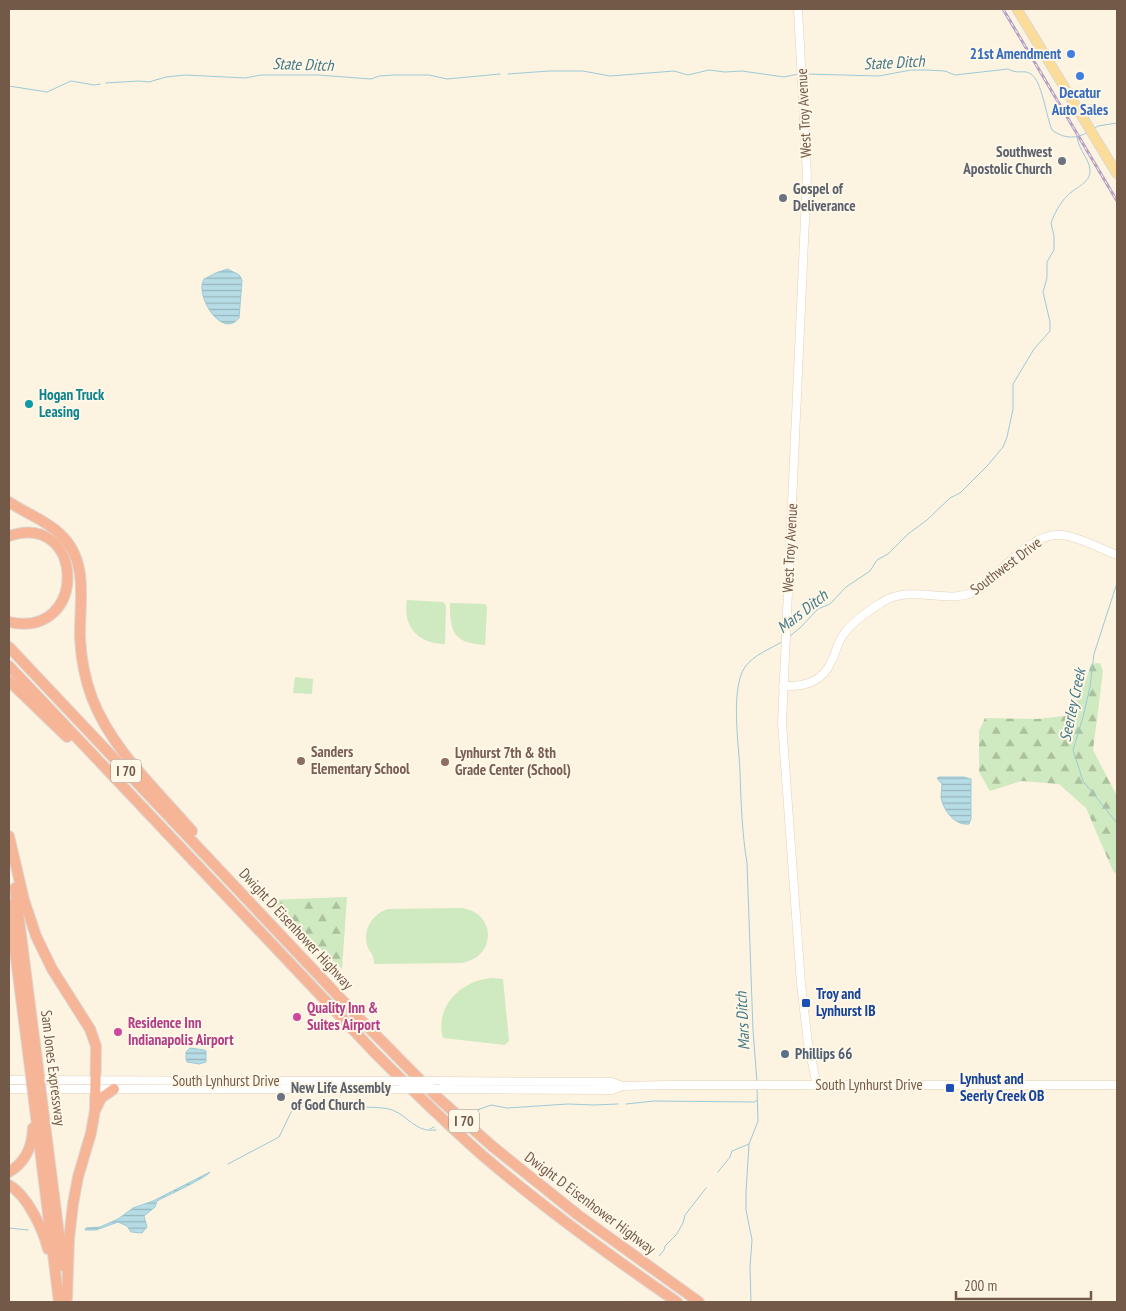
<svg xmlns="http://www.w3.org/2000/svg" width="1126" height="1311" viewBox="0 0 1126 1311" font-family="'PT Sans Narrow',sans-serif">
	<defs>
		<pattern id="forest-firs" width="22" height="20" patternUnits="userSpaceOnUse" patternTransform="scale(1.25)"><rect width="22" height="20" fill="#cfe9c0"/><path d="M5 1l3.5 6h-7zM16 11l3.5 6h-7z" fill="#acc09e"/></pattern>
		<pattern id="water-rules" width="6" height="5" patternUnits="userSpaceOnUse" patternTransform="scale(1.25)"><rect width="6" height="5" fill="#b6dce5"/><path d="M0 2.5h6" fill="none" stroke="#98b5bc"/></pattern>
	</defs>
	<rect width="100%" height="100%" fill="#fcf3e1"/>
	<g fill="url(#forest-firs)">
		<path d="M 1100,663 L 1103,671 L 1093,750 L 1117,796 L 1117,875 L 1113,871 L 1086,808 L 1059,784 L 1021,781 L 990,791 L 979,772 L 979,731 L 985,718 L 1037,719 L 1065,716 C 1077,700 1086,684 1091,664 Z"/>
		<polygon points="347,897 342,969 267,900"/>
	</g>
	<g fill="#cfe9c0">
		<path d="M 407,600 L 443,602 L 446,605 L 445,644 C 419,644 402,627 407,600 Z"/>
		<path d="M 450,603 L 485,604 L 487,607 L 485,645 C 453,643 450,632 450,603 Z"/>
		<polygon points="295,677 313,679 312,694 293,693"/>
		<path d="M 461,908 C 497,912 497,958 461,963 L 374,964 C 374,953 370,954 367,945 C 363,928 373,914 388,909 Z"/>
		<path d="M 492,978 L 503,979 L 509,1041 L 505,1045 L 443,1038 C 434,1006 462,980 492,978 Z"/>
	</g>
	<g fill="url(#water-rules)" stroke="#9ccbd7">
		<path d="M 228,269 C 235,274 240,272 242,281 L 239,318 C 222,340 194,295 204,279 L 218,272 Z"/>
		<path d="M 939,777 L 964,777 L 971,779 L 971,819 L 969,824 C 955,826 943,810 941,797 C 941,793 942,788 942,784 L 937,778 Z"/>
		<polygon points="190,1048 204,1050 206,1051 206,1062 199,1064 187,1062 186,1059 186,1052"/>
		<path d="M 210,1172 C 206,1178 166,1196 157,1201 L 155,1207 L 144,1216 L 147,1227 L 142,1233 L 131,1232 L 127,1226 L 118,1222 L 96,1230 L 85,1230 L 86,1228 L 100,1227 L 118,1219 L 133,1208 L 153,1201 Z"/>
	</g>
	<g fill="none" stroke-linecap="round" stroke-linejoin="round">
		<g stroke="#9ccbd7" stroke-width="1">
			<polyline points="508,74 549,71 583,71 610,76 674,71 688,75 709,70 725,72 742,71 784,77 798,74"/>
			<path d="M 806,74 L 879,76 L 911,70 L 927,70 L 945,71 L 955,75 L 1008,69 C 1019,75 1024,69 1031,74 C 1042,81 1046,116 1052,130 C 1063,138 1075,140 1088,132"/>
			<polyline points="106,83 139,81 149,82 166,77 185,75 245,78 261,75 318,75 371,79 379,76 394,75 429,75 447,79 500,74"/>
			<polyline points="9,86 47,92 71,81 94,85 100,84"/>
			<polyline points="1093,129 1098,126 1117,123"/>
			<polyline points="1117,583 1094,654 1090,687 1083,717 1073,750 1083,781 1117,823"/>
			<path d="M 790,636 L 801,627 L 818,609 L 830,604 L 846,587 L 870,571 L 877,560 L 888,554 L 908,534 L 927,520 L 950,498 L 960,493 L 988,465 L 1003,447 L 1007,437 L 1013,409 L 1013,384 L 1034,349 L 1050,331 L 1050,322 L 1043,292 L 1047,278 L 1047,262 L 1054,250 L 1054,236 L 1051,223 C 1054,214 1060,203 1067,196 C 1074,188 1091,183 1090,170 C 1089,158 1079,151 1077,137"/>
			<path d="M 757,1082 L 753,1030 L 747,863 C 742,833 741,803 740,772 C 739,745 730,689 745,667 C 753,655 771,649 783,641"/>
			<polyline points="626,1104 654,1101 755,1102 757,1100"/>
			<polyline points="471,1112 480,1109"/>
			<polyline points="473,1115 480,1109 491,1105 507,1108 568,1104 594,1105 618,1104"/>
			<polyline points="430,1129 434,1127"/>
			<polyline points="749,1144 746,1192 746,1210 752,1240 750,1267 751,1302"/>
			<path d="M 228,1164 L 279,1137 L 293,1108 C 314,1103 322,1107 343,1107 C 358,1108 374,1106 389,1109 C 408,1114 414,1133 436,1130"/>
			<polyline points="718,1172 730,1157 732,1151 749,1144 758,1121 757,1089"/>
			<polyline points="9,1228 28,1230"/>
			<polyline points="659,1256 664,1250 665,1246 676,1235 683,1223 685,1215 706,1188"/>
			<polyline points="623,1302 624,1301"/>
		</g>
		<g stroke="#e5d1bb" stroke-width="9">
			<g id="secondary">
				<polyline points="798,9 807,175 782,723 801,984 808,1043 817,1086"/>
				<path d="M 783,686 C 805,687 823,682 832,660 C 836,652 838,642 843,635 C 852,622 868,611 881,603 C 912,582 949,608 980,589 C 1002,571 1033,531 1062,535 C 1080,537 1101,549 1117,555"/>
				<polyline points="9,1080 392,1081"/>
				<polyline points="432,1081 612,1082 622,1086"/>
				<polyline points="9,1089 401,1089"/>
				<polyline points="440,1089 612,1090 622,1086 667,1085 1117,1085"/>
			</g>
		</g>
		<g stroke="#ddd7d3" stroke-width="11">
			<polyline id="primary" points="1017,9 1117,174"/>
		</g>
		<g stroke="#ddd7d3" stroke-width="12">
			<g id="highway">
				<path d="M 9,502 C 25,513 46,520 60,534 C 90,562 79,602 80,638 C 81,659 85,679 92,698 C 112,750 156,789 192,831"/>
				<path d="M 9,536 C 85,510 89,640 9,622"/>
				<polyline points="9,647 359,1018 436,1096 492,1146 578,1215 699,1302"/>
				<path d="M 9,666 L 375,1053 C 410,1088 445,1122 482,1155 C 544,1208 610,1256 677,1302"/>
				<polyline points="9,681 67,737"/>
				<polyline points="9,836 24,900 36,936 52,969 90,1029 96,1046 95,1110 91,1133 78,1177 73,1204 69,1239 67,1298"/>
				<polyline points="15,888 38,1068"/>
				<polyline points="9,904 30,1068"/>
				<polyline points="34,1101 59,1302"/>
				<polyline points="42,1101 63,1266"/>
				<polyline points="96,1109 101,1098 114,1089"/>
				<path d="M 9,1172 C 26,1162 32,1147 33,1128"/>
				<path d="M 9,1185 C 27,1195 43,1229 48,1249"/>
			</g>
		</g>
		<use href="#secondary" stroke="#fff" stroke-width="8"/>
		<use href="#primary" stroke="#fbdc99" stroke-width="9"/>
		<use href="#highway" stroke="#f7b598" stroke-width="10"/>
		<g stroke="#b6a1c5" stroke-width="3">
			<polyline id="rail" points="1003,9 1117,201"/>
		</g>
		<use href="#rail" stroke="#fff7e7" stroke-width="1" stroke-dasharray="4" stroke-linecap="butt"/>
		<g stroke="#e5d1bb" stroke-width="9" stroke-linecap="butt">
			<g id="secondary-bridge">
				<polyline points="392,1081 432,1081"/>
				<polyline points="401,1089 440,1089"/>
			</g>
		</g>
		<g stroke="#ddd7d3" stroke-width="12" stroke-linecap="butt">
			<g id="highway-bridge">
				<polyline points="30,1068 34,1101"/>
				<polyline points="38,1068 42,1101"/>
			</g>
		</g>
		<use href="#secondary-bridge" stroke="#fff" stroke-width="8"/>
		<use href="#highway-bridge" stroke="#f7b598" stroke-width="10"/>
	</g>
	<g fill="#3f7fe0" stroke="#fff7e7" stroke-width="2">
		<circle cx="1071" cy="54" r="5"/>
		<circle cx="1080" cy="76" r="5"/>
	</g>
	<g fill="#6b7280" stroke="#fff7e7" stroke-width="2">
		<circle cx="1062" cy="161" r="5"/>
		<circle cx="783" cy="198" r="5"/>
		<circle cx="281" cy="1097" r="5"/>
	</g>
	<circle fill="#0f9aa8" stroke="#fff7e7" stroke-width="2" cx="29" cy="404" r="5"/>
	<g fill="#8d6e63" stroke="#fff7e7" stroke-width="2">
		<circle cx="301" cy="761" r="5"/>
		<circle cx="445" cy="762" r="5"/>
	</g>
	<g fill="#1a4fb4" stroke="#fff7e7" stroke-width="2">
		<rect x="801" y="998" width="10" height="10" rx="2.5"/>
		<rect x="945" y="1083" width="10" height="10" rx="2.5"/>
	</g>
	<g fill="#d1479c" stroke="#fff7e7" stroke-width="2">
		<circle cx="297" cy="1017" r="5"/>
		<circle cx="118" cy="1032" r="5"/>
	</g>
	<circle fill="#5c6f8a" stroke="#fff7e7" stroke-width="2" cx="785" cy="1054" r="5"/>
	<g text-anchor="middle" stroke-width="4" stroke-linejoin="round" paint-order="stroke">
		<g fill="#fff7e7" stroke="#9d8978" stroke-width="1">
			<rect x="111" y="759.5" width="30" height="23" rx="4"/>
			<rect x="449" y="1109.5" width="30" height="23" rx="4"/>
		</g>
		<g font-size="14" font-weight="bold" fill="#735a48">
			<text x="126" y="776">I 70</text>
			<text x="464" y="1126">I 70</text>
		</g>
		<g font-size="15" font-weight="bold" fill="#366cbe" stroke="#fff7e7" text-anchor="end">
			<text x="1061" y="59">21st Amendment</text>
			<text x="1080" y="98" text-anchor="middle">Decatur<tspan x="1080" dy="17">Auto Sales</tspan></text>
		</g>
		<g font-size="15" fill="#735a48" stroke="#fff7e7">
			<text transform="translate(804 113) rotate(-93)" y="5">West Troy Avenue</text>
			<text transform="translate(790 548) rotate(-87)" y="5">West Troy Avenue</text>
			<text transform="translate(1006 566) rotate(-37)" y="5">Southwest Drive</text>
			<text transform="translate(296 929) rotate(47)" y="5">Dwight D Eisenhower Highway</text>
			<text transform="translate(53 1068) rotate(83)" y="5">Sam Jones Expressway</text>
			<text x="226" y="1086">South Lynhurst Drive</text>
			<text x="869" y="1090">South Lynhurst Drive</text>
			<text transform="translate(590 1203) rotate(37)" y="5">Dwight D Eisenhower Highway</text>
		</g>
		<g font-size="15" font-weight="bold" fill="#5b616d" stroke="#fff7e7" text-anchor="start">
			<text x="1052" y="157" text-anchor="end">Southwest<tspan x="1052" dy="17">Apostolic Church</tspan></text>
			<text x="793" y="194">Gospel of<tspan x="793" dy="17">Deliverance</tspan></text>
			<text x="291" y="1093">New Life Assembly<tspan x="291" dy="17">of God Church</tspan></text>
		</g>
		<g font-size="15" font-weight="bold" fill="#0d838f" stroke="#fff7e7" text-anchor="start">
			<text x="39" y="400">Hogan Truck<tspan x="39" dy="17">Leasing</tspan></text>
		</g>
		<g font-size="15" font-weight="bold" fill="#785e54" stroke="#fff7e7" text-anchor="start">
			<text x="311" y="757">Sanders<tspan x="311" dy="17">Elementary School</tspan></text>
			<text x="455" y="758">Lynhurst 7th &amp; 8th<tspan x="455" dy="17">Grade Center (School)</tspan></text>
		</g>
		<g font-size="15" font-weight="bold" fill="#164399" stroke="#fff7e7" text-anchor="start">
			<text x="816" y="999">Troy and<tspan x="816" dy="17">Lynhurst IB</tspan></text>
			<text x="960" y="1084">Lynhust and<tspan x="960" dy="17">Seerly Creek OB</tspan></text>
		</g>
		<g font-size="15" font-weight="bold" fill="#b23c85" stroke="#fff7e7" text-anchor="start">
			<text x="307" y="1013">Quality Inn &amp;<tspan x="307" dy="17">Suites Airport</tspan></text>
			<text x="128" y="1028">Residence Inn<tspan x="128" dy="17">Indianapolis Airport</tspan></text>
		</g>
		<g font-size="15" font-weight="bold" fill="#4e5e75" stroke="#fff7e7" text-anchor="start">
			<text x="795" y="1059">Phillips 66</text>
		</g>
		<g font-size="16" font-style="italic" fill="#427887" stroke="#fff7e7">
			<text transform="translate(894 62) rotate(-3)" y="6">State Ditch</text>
			<text transform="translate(303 64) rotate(2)" y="6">State Ditch</text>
			<text transform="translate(802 611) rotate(-38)" y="6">Mars Ditch</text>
			<text transform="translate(1072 705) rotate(-78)" y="6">Seerley Creek</text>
			<text transform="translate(742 1021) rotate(-93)" y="6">Mars Ditch</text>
		</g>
	</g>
	<rect width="1126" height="1311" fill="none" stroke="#735a48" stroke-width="20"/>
	<path d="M956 1291v8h135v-8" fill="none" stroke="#735a48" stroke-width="2.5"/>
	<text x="964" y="1291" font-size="15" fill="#735a48" stroke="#fff7e7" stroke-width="4" paint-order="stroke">200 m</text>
</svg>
